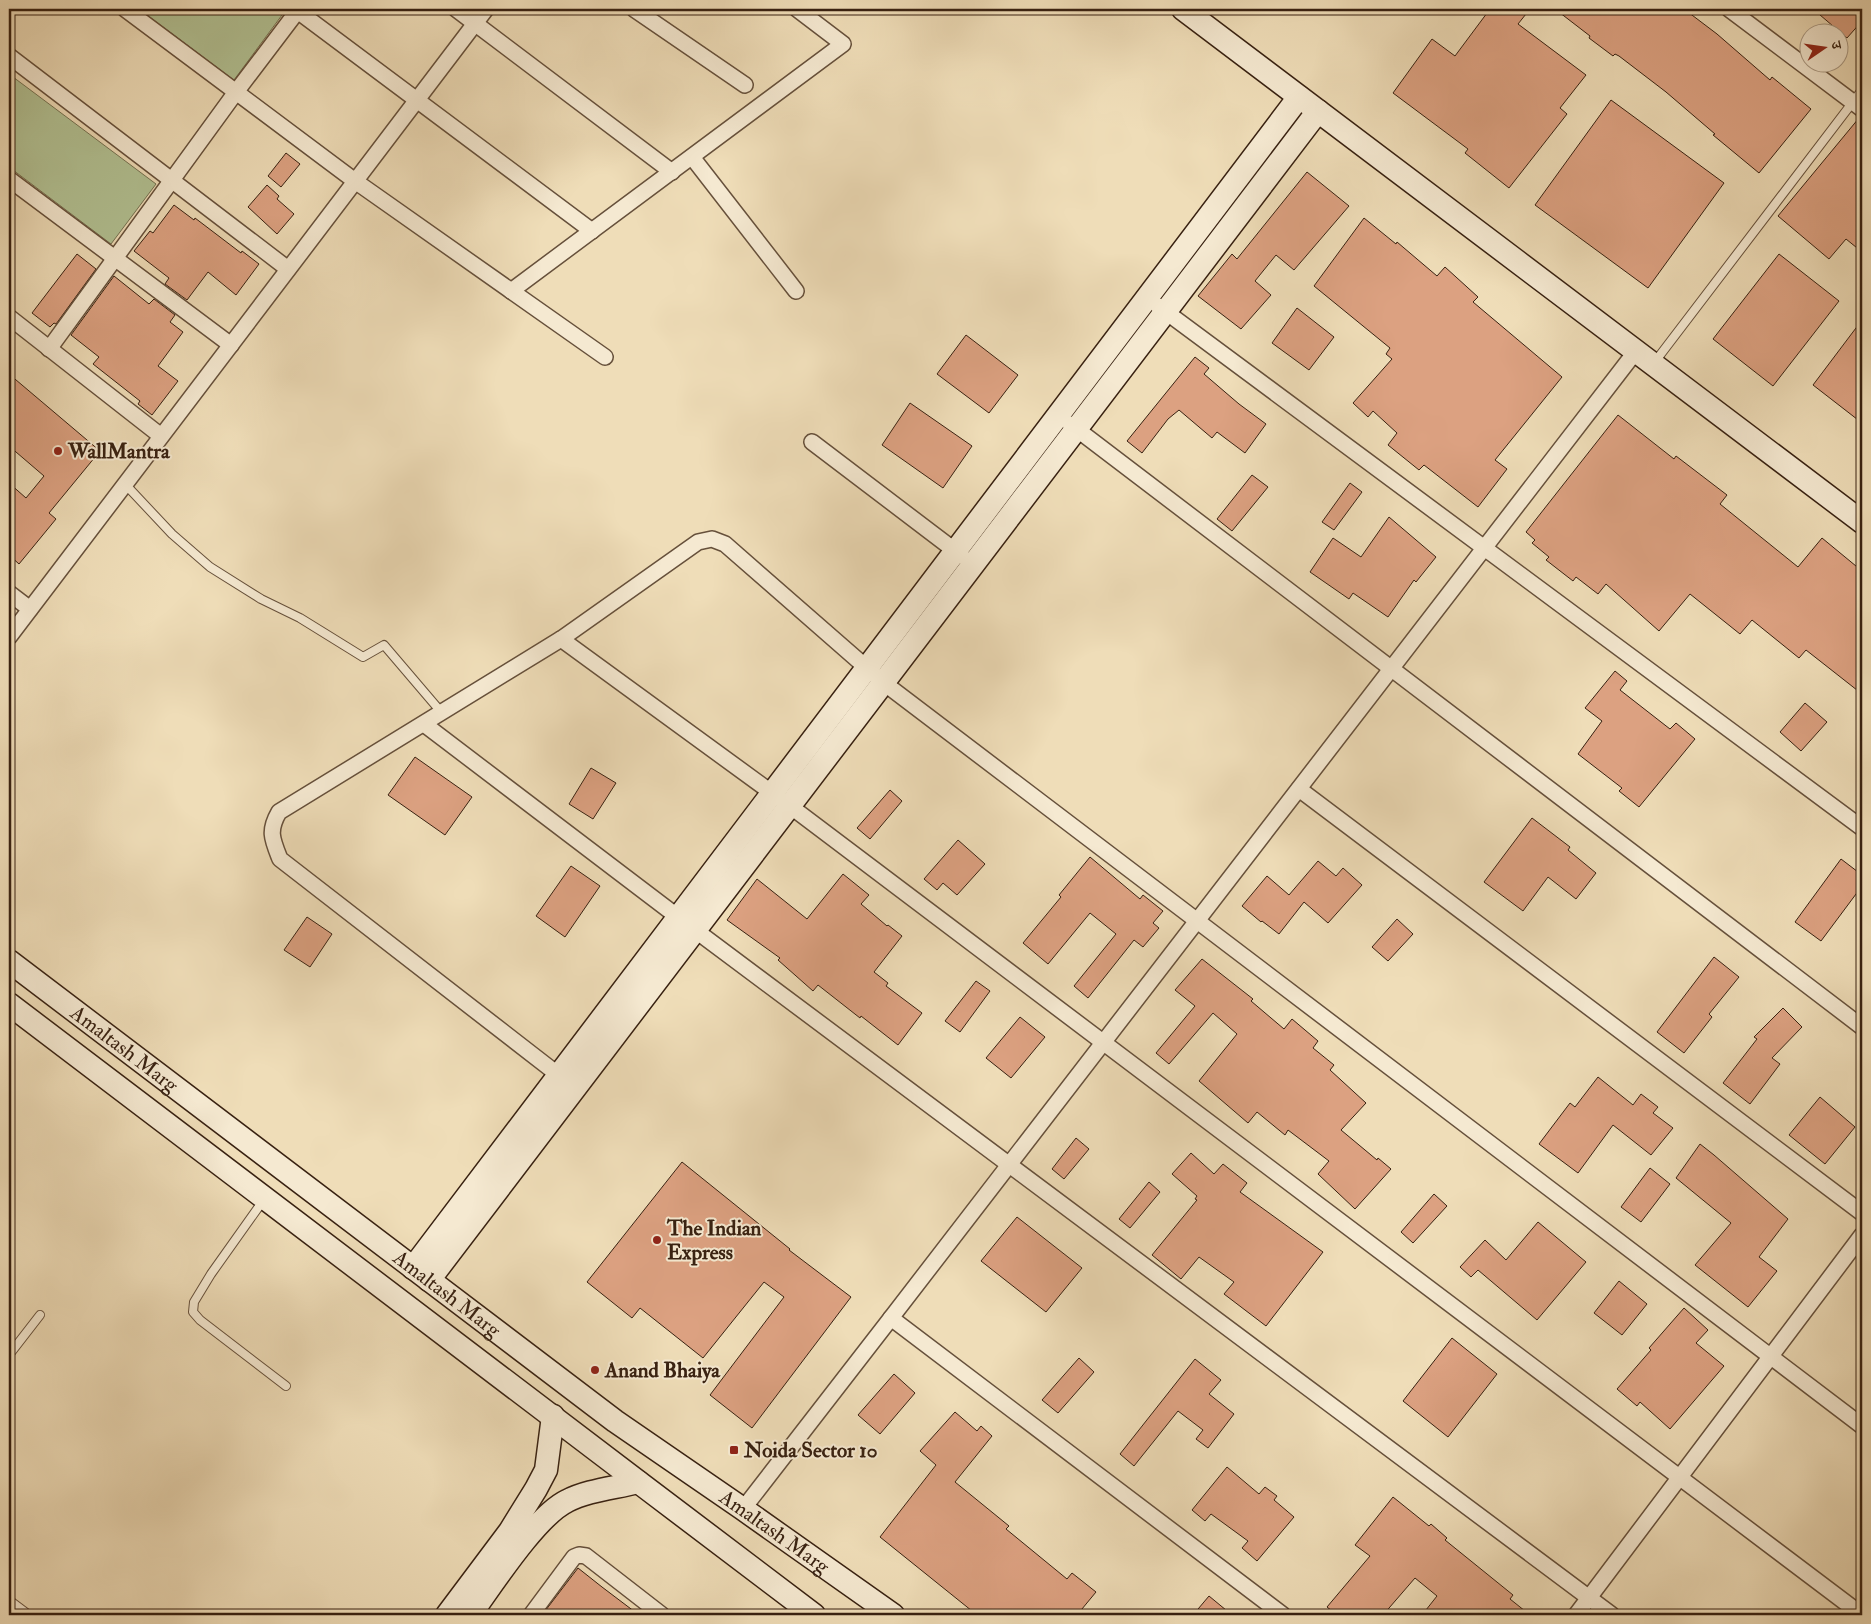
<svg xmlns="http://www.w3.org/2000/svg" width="1871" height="1624" viewBox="0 0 1871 1624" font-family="'IM FELL Double Pica','Noto Serif Devanagari',serif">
	<rect width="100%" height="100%" fill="#efddb8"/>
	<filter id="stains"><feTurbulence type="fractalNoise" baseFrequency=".004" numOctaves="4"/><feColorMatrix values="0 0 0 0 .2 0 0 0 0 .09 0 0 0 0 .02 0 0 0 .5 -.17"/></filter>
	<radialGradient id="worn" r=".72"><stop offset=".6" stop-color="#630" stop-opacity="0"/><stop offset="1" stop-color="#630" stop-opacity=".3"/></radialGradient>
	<g fill="#b2c294" stroke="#757252">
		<polygon points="139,9 274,9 282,15 234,80"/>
		<polygon points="9,74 156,184 111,244 9,167"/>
	</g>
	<g fill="#dca181" stroke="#382111">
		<polygon points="1490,9 1530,9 1518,24 1586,75 1560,108 1567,114 1509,188 1465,153 1468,149 1393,93 1432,39 1455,56"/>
		<polygon points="1555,9 1684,9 1717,34 1770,80 1772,77 1811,109 1759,173 1713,135 1715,134 1666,92 1619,56 1615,54 1613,56 1589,38 1590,36"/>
		<polygon points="1813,9 1862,9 1862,21 1847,38"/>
		<polygon points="1611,100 1724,183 1648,288 1535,205"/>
		<polygon points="1859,118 1862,118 1862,252 1846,239 1829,259 1778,216"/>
		<polygon points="286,153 300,164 281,187 268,176"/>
		<polygon points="1307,172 1349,206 1294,270 1276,255 1255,281 1271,295 1241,329 1198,296 1232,254 1237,259"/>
		<polygon points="267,185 279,196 277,199 294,214 277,234 248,207"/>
		<polygon points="174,205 194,220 195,218 241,253 242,251 259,264 236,295 208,272 187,300 165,284 169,278 134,251 150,231 153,233"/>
		<polygon points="1364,218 1396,244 1397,242 1437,276 1445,267 1478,297 1473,302 1562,377 1495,460 1507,469 1478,507 1424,465 1419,470 1388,445 1397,433 1373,411 1368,417 1353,403 1392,359 1386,354 1390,348 1314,286"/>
		<polygon points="77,254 96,269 56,324 54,323 50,327 32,313"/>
		<polygon points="1779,254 1839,301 1773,386 1713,339"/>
		<polygon points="114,276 149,304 154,299 175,315 170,322 183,332 158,366 178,381 152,415 138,404 140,401 93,364 99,357 71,335"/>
		<polygon points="1297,308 1334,337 1309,370 1272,343"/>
		<polygon points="1862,320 1862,423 1813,385"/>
		<polygon points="966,335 1018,375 989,413 937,374"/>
		<polygon points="1195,357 1209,368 1204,374 1239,404 1266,424 1245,453 1217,432 1212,438 1179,410 1168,419 1142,453 1127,441"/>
		<polygon points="9,374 100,451 49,513 56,519 19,564 9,555 9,483 26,498 44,476 9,446"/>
		<polygon points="910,403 972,446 943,488 882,445"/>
		<polygon points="1618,415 1674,459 1676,456 1727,495 1720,504 1798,567 1822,538 1862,571 1862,694 1806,650 1799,658 1752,620 1740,634 1690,594 1659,631 1606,584 1598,594 1576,577 1573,581 1546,560 1549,557 1532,543 1535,540 1526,532"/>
		<polygon points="1252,475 1268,487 1232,531 1217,519"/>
		<polygon points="1350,483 1362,492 1334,530 1322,522"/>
		<polygon points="1389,517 1436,557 1416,582 1414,580 1388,617 1353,593 1349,599 1310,572 1333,538 1361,557"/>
		<polygon points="1615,671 1627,681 1620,690 1670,729 1676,723 1695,739 1639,807 1619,791 1622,788 1578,754 1602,721 1585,708"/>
		<polygon points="1805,703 1827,722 1801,751 1780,732"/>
		<polygon points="415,757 472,797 445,835 388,795"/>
		<polygon points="591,768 616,783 593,819 569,804"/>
		<polygon points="890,790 902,801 870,839 857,828"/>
		<polygon points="1532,818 1570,847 1568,850 1596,873 1576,899 1548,877 1523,911 1484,882"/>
		<polygon points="958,840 985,864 957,895 943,883 937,890 924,879"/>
		<polygon points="1090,857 1140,899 1143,895 1163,911 1153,923 1159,928 1143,947 1134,940 1088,998 1074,986 1116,934 1090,913 1048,964 1023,943 1061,897 1059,895"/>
		<polygon points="1841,859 1862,875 1862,886 1821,941 1795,922"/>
		<polygon points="1318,861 1336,876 1343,868 1362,885 1328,923 1304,902 1279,934 1262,921 1261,922 1242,906 1267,876 1289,895"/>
		<polygon points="571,866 600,886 565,937 536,916"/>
		<polygon points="843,874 869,895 861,904 887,926 888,925 902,936 874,972 888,983 886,986 922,1013 898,1045 861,1016 860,1018 818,985 813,991 778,960 780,958 727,920 757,879 807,919"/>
		<polygon points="307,917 332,934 310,967 284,950"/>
		<polygon points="1397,919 1413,934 1388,961 1372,947"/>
		<polygon points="1714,957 1739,977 1709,1014 1712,1017 1684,1053 1657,1032"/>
		<polygon points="1202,959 1253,999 1251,1001 1284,1029 1292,1019 1318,1041 1313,1048 1334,1065 1330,1070 1366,1103 1341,1130 1377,1160 1378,1158 1391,1169 1355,1209 1318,1174 1329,1161 1288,1130 1285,1135 1257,1112 1248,1123 1199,1081 1237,1034 1213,1013 1169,1064 1156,1053 1195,1006 1175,990"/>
		<polygon points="976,981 990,991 960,1032 945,1021"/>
		<polygon points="1783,1008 1802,1027 1772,1058 1780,1064 1750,1104 1723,1083 1757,1039 1754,1037"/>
		<polygon points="1020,1017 1045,1037 1011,1078 986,1058"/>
		<polygon points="1598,1077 1633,1105 1641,1094 1658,1107 1653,1113 1673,1128 1651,1155 1613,1125 1578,1173 1539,1144 1570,1103 1575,1107"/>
		<polygon points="1820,1097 1855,1127 1825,1164 1789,1135"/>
		<polygon points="1076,1138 1089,1149 1064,1179 1052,1169"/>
		<polygon points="1700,1144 1714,1155 1788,1219 1759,1257 1777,1271 1748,1307 1695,1265 1731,1223 1676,1178"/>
		<polygon points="1191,1153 1214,1174 1223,1164 1247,1183 1240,1192 1323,1252 1266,1326 1224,1294 1234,1282 1199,1257 1181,1279 1152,1255 1197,1200 1195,1199 1197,1196 1172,1174"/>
		<polygon points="682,1162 790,1249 789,1250 851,1297 752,1428 710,1395 784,1297 764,1282 703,1358 640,1308 632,1318 587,1282"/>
		<polygon points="1650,1168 1670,1184 1641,1222 1621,1207"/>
		<polygon points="1149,1182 1160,1192 1130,1228 1119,1219"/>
		<polygon points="1434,1194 1447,1206 1413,1243 1401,1232"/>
		<polygon points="1017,1217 1082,1268 1046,1312 981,1261"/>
		<polygon points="1538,1222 1586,1262 1537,1320 1478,1270 1471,1277 1460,1267 1485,1240 1506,1260"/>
		<polygon points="1619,1281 1647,1304 1622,1335 1594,1313"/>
		<polygon points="1684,1308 1708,1330 1696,1343 1724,1366 1670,1429 1640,1402 1637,1406 1617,1389 1651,1350 1649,1348"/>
		<polygon points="1452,1338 1497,1374 1448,1437 1403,1401"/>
		<polygon points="1079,1358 1094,1372 1058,1413 1042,1400"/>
		<polygon points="1195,1359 1221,1380 1209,1394 1234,1414 1208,1448 1196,1439 1203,1430 1178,1411 1134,1466 1120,1454"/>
		<polygon points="894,1374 915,1393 880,1434 858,1415"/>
		<polygon points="955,1412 977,1431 981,1426 992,1436 955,1482 1009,1526 1006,1529 1067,1579 1072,1573 1096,1592 1077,1615 977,1615 880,1537 936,1465 920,1451"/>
		<polygon points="1227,1467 1259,1494 1265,1487 1277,1496 1274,1500 1294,1517 1257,1561 1242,1548 1248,1541 1211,1514 1205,1521 1192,1510"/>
		<polygon points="1393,1497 1429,1526 1431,1524 1447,1538 1445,1540 1513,1595 1510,1599 1530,1615 1422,1615 1437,1596 1415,1578 1383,1615 1337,1615 1327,1607 1370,1556 1355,1545"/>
		<polygon points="578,1568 602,1587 639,1615 542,1615"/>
		<polygon points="1209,1596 1232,1615 1193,1615"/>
	</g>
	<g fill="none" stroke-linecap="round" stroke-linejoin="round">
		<g stroke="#66503b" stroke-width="10">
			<g id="lane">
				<polyline points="1654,363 1862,90"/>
				<polyline points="125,484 172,534 210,567 261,599 300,618 363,657 384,645 442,713"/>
				<polyline points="265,1198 211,1274 194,1302 193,1312 200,1320 286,1386"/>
				<polyline points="9,1355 40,1315"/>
				<polyline points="9,1600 29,1615"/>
			</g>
		</g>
		<g stroke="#66503b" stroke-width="18">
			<g id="street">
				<polyline points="125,9 355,181 605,357"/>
				<polyline points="295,9 592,231"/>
				<polyline points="456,9 672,172"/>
				<polyline points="634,9 745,85"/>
				<polyline points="1729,9 1862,109"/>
				<polyline points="9,56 288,269"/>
				<polyline points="692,157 796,291"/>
				<polyline points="9,179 231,345"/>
				<polyline points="511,291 843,44 797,9"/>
				<polyline points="1158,306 1862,828"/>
				<polyline points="9,317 161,436"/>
				<polyline points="49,349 236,92 299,9"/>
				<polyline points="1070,424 1862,1027"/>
				<polyline points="812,442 962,556"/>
				<polyline points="9,593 30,609"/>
				<polyline points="9,637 486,9"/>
				<polyline points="561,639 790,806 1862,1615"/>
				<polyline points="424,724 695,930 1612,1615"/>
				<polyline points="1299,789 1862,1213"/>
				<path d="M 565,1080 L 280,859 C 272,839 268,831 279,812 L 561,639 L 698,542 L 712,539 L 725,544 L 884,683 L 1862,1426"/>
				<polyline points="891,1318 1283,1615"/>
				<polyline points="743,1509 891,1318 1636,351"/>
				<polyline points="531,1615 574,1557 579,1555 586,1556 662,1615"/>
				<polyline points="1576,1615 1862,1235"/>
			</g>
		</g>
		<g stroke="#382111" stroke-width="25">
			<g id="secondary">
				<polyline points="1183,9 1862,522"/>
				<path id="s1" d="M 9,961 L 615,1421 L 743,1509 L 893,1615"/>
				<path d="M 9,1004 C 278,1206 545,1412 814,1615"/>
				<polyline points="413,1268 1299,97"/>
				<polyline points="429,1280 1318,111"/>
				<polyline points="447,1615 510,1531 536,1489 546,1470 553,1416"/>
				<path d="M 470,1615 C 492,1585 536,1516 567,1501 C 588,1490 615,1488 638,1482"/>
			</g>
		</g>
		<use href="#lane" stroke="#f5e9d1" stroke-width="8"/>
		<use href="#street" stroke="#f5e9d1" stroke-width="15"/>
		<use href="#secondary" stroke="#f5e9d1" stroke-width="22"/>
	</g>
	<g fill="#8f2418" stroke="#f5e9d1" stroke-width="2">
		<circle cx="58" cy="451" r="5"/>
		<circle cx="657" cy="1240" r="5"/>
		<circle cx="595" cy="1370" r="5"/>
		<rect x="729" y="1445" width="10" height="10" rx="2.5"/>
	</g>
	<g text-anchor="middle" stroke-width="4" stroke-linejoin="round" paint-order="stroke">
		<g font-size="21" font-weight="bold" fill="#382111" stroke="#f5e9d1" text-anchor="start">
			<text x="68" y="458">WallMantra</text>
			<text x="667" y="1235">The Indian<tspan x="667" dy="24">Express</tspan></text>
			<text x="605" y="1377">Anand Bhaiya</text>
			<text x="744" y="1457">Noida Sector 10</text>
		</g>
		<g font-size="21" fill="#382111" stroke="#f5e9d1">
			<text dy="7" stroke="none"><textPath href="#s1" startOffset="145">Amaltash Marg</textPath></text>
			<text dy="7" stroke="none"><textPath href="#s1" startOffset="550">Amaltash Marg</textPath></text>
			<text dy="7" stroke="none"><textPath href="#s1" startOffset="955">Amaltash Marg</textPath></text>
		</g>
	</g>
	<rect width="1871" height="1624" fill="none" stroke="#efddb8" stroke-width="30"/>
	<rect x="10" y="10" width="1851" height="1604" fill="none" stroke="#382111" stroke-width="2.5"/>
	<rect x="15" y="15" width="1841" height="1594" fill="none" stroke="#382111"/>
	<g transform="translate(1824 48) rotate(77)"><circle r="24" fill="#f5e9d1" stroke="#a99984"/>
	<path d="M0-4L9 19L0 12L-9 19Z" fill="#8f2418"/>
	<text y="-8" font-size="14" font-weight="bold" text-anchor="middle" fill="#382111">उ</text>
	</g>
	<rect width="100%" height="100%" filter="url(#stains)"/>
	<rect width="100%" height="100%" fill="url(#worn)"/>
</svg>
